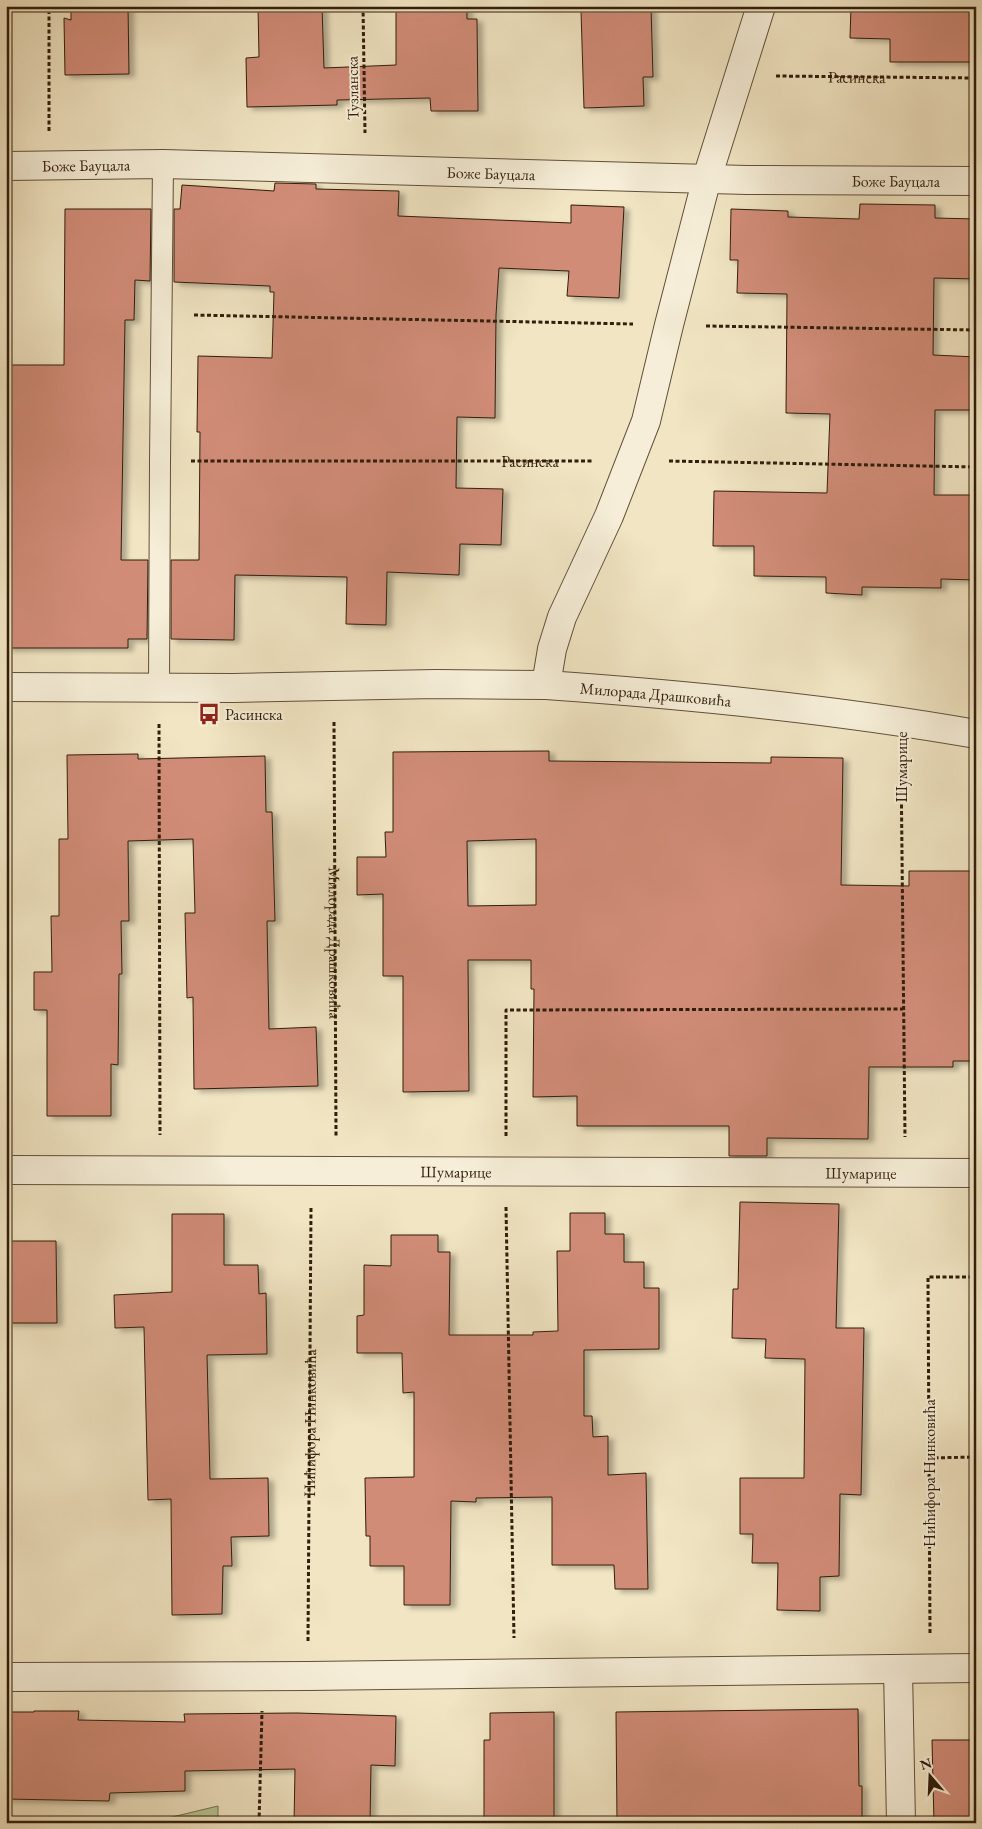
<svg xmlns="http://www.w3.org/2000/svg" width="982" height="1829" viewBox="0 0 982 1829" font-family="'EB Garamond',serif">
	<defs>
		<filter id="shadow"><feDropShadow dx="5.5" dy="3" stdDeviation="2.5" flood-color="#0004"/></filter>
	</defs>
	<rect width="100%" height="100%" fill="#f1e5c3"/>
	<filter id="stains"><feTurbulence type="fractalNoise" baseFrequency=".004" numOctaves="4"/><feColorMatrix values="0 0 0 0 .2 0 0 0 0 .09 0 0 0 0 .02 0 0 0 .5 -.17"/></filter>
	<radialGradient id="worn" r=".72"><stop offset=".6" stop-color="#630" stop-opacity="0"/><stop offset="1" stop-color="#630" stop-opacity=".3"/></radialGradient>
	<polygon fill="#b8c595" stroke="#747250" points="218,1806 218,1823 147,1823"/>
	<g fill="#d18c78" stroke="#311e0b" fill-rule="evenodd" filter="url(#shadow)">
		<polygon points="71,6 128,6 129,74 65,75 64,18 71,20"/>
		<polygon points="258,6 322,6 324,68 396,65 396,10 401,10 401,6 467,6 467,19 477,19 478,111 431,111 430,98 337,100 337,105 247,107 246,58 259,57"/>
		<polygon points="589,6 651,6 653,77 643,77 644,106 584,108 581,11 589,11"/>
		<polygon points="851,6 976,6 976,62 890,62 890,39 850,38"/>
		<polygon points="275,183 316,184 316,189 399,191 398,216 571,223 571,205 624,207 619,298 567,296 569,271 499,268 496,315 495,418 457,417 456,488 503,489 501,545 460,544 459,575 387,572 386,625 346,624 347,577 235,575 234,640 171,639 171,560 199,560 200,432 197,432 198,356 272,358 274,292 270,292 270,286 174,282 174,209 180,209 182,185 274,191"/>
		<polygon points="860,204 935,205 935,218 976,219 976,279 934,278 933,355 976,357 976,410 935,410 934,495 976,495 976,580 941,579 941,588 862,587 862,595 826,593 826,577 754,576 754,546 713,546 714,491 827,493 830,414 786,413 787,294 737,293 738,260 730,260 731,209 788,211 788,217 859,219"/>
		<polygon points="65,209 151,209 150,281 135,280 134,320 125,320 121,560 148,560 147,639 128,639 128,648 6,648 6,365 64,365"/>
		<path d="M 549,751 L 549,761 L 771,763 L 771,757 L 843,758 L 841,885 L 909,886 L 909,871 L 976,871 L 976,1061 L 953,1061 L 953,1067 L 869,1067 L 868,1139 L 767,1138 L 767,1156 L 729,1156 L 729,1126 L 577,1126 L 577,1096 L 533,1097 L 534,989 L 531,989 L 531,960 L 468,960 L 469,1091 L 403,1092 L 403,976 L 383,976 L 383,894 L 357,895 L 357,857 L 386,857 L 385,832 L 393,832 L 393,752 ZM 536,839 L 536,905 L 468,906 L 467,841 Z"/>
		<polygon points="138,754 138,759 265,756 266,812 272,812 275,921 267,921 269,1029 316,1027 318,1086 194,1089 193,997 187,998 185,913 195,913 193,839 128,841 129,921 121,921 122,974 119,974 118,1065 111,1064 111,1116 47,1116 47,1010 34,1010 34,972 52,972 51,916 59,916 59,839 68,839 67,755"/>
		<polygon points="740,1202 839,1204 836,1328 864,1328 861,1495 840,1494 839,1576 820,1577 820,1611 777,1610 778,1563 752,1563 753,1534 740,1534 740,1478 804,1478 805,1359 765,1358 766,1339 732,1338 733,1289 738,1289"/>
		<polygon points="570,1213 605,1213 605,1234 624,1234 624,1262 644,1262 644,1288 659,1288 659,1349 584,1350 584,1416 592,1416 593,1437 608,1436 608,1475 646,1473 648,1589 615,1589 614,1565 552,1565 552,1497 476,1498 476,1502 451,1501 450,1605 404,1605 404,1566 370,1566 370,1536 366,1536 365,1478 414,1477 414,1392 403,1393 402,1353 357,1353 357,1316 364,1315 364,1265 391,1266 391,1235 438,1235 438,1252 450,1252 449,1335 533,1335 533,1332 558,1331 557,1251 570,1251"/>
		<polygon points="172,1214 224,1214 224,1265 258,1265 259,1294 266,1293 267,1354 207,1355 210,1479 268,1478 269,1536 231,1537 232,1566 223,1566 222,1614 172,1615 171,1499 148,1500 144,1327 115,1328 114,1295 172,1292"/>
		<polygon points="6,1241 56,1241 57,1323 6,1323"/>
		<polygon points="858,1709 859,1786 862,1786 862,1823 617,1823 616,1712"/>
		<polygon points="34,1711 79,1711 78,1720 185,1722 184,1714 297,1713 396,1716 395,1766 371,1765 370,1823 294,1823 295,1769 185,1771 185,1791 110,1793 109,1801 6,1799 6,1712 34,1712"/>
		<polygon points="554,1712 554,1823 484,1823 484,1740 490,1740 490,1713"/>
		<polygon points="932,1740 976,1740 976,1823 934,1823"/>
	</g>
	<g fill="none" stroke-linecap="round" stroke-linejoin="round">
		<g stroke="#615039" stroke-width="22">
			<polyline id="service" points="159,688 160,461 163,164"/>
		</g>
		<g stroke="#615039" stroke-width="30">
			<g id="minor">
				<path id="s5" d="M 6,166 L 163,164 L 747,180 L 976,181"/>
				<path id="s6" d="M 546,685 C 690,695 834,709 976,734"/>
				<path id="s7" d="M 6,1170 L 976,1173"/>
				<polyline points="898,1669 901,1823"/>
				<polyline points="6,1677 308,1676 976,1668"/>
			</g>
		</g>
		<g stroke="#615039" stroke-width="30">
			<polyline id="tertiary" points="6,687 233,688 436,684 546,685 552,649 562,617 609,516 646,421 669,325 707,178 761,6"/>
		</g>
		<g stroke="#311e0b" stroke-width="3" stroke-dasharray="4 2.5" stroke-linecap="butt">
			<polyline points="363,6 365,133"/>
			<path id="s1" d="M 776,76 L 976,78"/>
			<polyline points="49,131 49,6"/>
			<polyline points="194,315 633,324"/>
			<polyline points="706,326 976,330"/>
			<path id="s2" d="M 191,461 L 593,461"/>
			<polyline points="669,461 976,467"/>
			<path id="s3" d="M 334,722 L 336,1136"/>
			<polyline points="159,724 160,1135"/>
			<polyline points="901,759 905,1137"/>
			<polyline points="506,1136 506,1010 903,1009"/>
			<polyline points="506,1207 514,1638"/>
			<polyline points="928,1458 976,1457"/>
			<polyline points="930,1633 928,1277 976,1277"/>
			<path id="s4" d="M 308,1641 L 311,1207"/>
			<polyline points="259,1823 262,1711"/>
		</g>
		<use href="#service" stroke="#f6eed8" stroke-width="20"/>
		<use href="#minor" stroke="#f6eed8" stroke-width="28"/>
		<use href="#tertiary" stroke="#f6eed8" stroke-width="28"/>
	</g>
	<defs>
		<g id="bus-bare" transform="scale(1.725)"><path d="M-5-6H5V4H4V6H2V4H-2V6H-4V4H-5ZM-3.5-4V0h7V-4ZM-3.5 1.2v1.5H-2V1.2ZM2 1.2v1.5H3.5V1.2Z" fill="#8f2418" stroke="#f6eed8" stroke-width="2.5" paint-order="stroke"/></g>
	</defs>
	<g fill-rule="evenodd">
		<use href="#bus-bare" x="209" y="714"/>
	</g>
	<g text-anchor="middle" stroke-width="4" stroke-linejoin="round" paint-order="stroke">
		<g font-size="16" fill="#311e0b" stroke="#f6eed8">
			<text dy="6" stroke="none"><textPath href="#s1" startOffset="81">Расинска</textPath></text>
			<text transform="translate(352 88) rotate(-91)" y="6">Тузланска</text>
			<text dy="6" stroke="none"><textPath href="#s5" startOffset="80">Боже Бауцала</textPath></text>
			<text dy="6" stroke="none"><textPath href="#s5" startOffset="485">Боже Бауцала</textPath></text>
			<text dy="6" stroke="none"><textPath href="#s5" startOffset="890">Боже Бауцала</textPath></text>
			<text dy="6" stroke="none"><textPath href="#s2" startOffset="339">Расинска</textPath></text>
			<text dy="6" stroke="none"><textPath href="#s6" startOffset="110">Милорада Драшковића</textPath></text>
			<text transform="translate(901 767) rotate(-90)" y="6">Шумарице</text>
			<text dy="6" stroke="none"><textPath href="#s3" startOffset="221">Милорада Драшковића</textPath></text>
			<text dy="6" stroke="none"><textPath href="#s7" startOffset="450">Шумарице</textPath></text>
			<text dy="6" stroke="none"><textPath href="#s7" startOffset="855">Шумарице</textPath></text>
			<text dy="6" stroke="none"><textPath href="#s4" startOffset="218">Нићифора Нинковића</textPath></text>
			<text transform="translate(929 1473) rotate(-90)" y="6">Нићифора Нинковића</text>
		</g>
		<g font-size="16" fill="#311e0b" stroke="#f6eed8" text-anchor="start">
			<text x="225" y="720">Расинска</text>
		</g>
	</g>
	<rect width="982" height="1829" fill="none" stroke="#f1e5c3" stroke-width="25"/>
	<rect x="8" y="8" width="967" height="1814" fill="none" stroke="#311e0b" stroke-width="2.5"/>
	<rect x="12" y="12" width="957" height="1804" fill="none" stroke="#311e0b"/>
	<g transform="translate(930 1776) rotate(341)" stroke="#f6eed8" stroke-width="4" paint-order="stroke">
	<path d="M0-4L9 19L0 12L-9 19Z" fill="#311e0b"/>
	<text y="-8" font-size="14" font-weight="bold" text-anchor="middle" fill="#311e0b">N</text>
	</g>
	<rect width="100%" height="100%" filter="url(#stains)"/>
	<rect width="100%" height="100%" fill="url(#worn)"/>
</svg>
